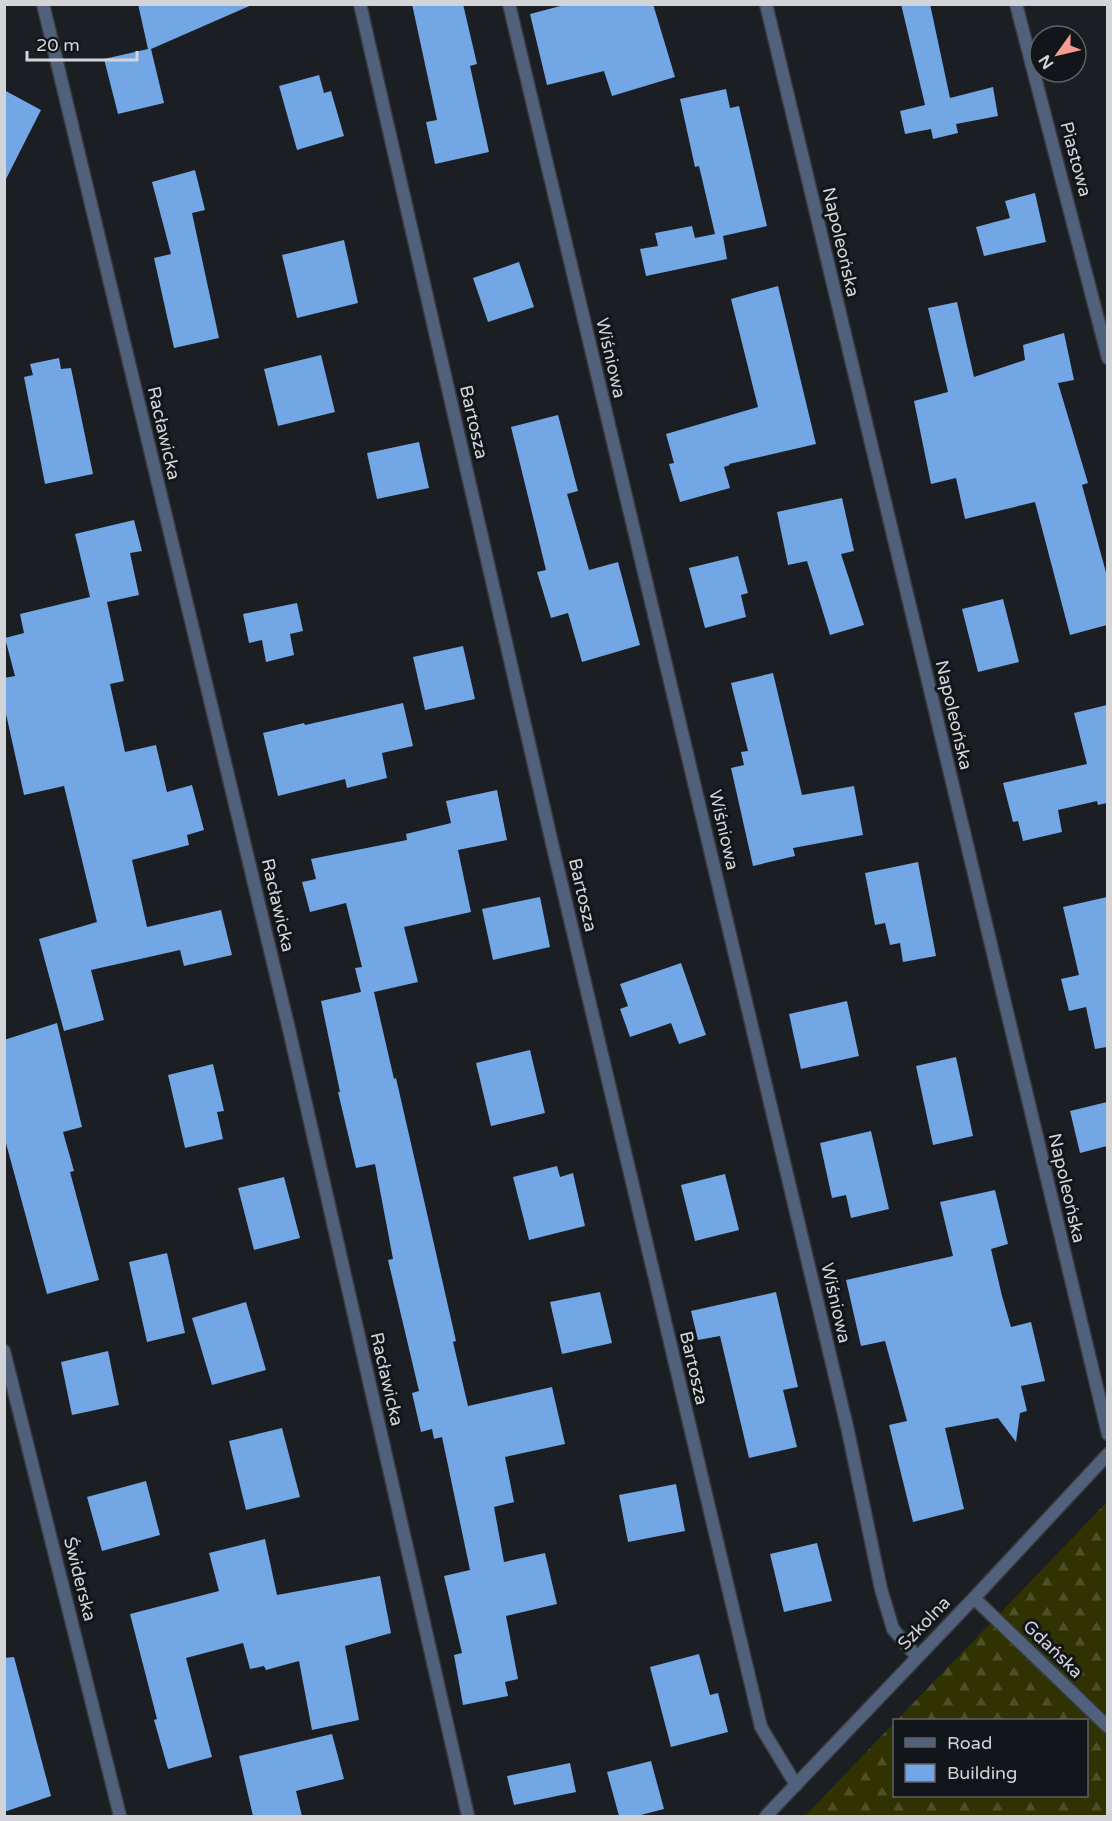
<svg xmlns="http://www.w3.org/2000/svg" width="1112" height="1821" viewBox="0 0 1112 1821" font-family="'Varela Round',sans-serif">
	<defs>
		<pattern id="forest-firs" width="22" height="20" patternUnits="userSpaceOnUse" patternTransform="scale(1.5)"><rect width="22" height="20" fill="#303202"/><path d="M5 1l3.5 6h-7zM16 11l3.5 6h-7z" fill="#4d4f26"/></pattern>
	</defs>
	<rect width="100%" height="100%" fill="#1b1e23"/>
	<polygon fill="url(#forest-firs)" points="1107,1502 1107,1816 805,1816 894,1723 894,1796 1086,1796 1086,1720 897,1720"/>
	<g fill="#73a6e4">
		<polygon points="138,4 254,4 151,49 164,103 118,114 104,59 148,49"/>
		<polygon points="412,4 463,4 477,64 470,66 489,152 435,164 426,122 437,120"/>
		<polygon points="568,4 653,4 675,77 612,96 604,71 547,85 530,14"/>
		<polygon points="901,4 930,4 950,98 993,87 998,116 956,124 958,133 933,139 931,129 905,134 900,111 925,105"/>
		<polygon points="319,75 324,93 331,91 344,136 297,150 279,86"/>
		<polygon points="726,89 730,108 739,106 767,226 723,236 727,259 646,276 640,249 658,246 655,233 692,226 695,238 715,234 699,166 695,167 680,99"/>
		<polygon points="4,90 41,110 4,183"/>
		<polygon points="195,170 205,210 192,213 219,338 174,348 154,258 171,254 152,182"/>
		<polygon points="1035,193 1046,242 984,256 976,227 1010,218 1005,201"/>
		<polygon points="344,240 358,303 297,318 282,255"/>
		<polygon points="519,262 534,307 488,322 473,278"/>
		<polygon points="778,286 816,444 729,464 730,465 724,467 730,488 680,502 669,464 674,463 666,434 758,407 731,299"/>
		<polygon points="957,302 974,377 1025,360 1023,345 1064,333 1074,380 1058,383 1088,483 1082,485 1107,576 1107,625 1070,635 1035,502 965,519 956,478 931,484 914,401 948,392 928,308"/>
		<polygon points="321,355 335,412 278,426 264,369"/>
		<polygon points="59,358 61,369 71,368 93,474 45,484 24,377 33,375 30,364"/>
		<polygon points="558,415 578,491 567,494 589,570 618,562 640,645 582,662 568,613 551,618 537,572 546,570 511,427"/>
		<polygon points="419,442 429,488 377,499 367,453"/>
		<polygon points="842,498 854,551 841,554 864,625 830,635 807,561 788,565 777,512"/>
		<polygon points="134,520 142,551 130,553 139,595 107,602 124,681 110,684 125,752 156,745 167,792 192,785 204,830 187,835 189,845 132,860 141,900 147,927 221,910 232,955 184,966 180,950 91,970 104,1020 64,1031 39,939 97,922 64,786 24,795 4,705 4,678 15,676 5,638 24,633 20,614 90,597 75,534"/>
		<polygon points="738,556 748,593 741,595 746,617 705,628 689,568"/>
		<polygon points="1003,599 1019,662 978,672 962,609"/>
		<polygon points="297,603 303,631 290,634 294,655 266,662 262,640 249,643 243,614"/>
		<polygon points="463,646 475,699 425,710 413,657"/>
		<polygon points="773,673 802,795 854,786 863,835 793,848 795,856 753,866 731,768 744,765 741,752 748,751 731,683"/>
		<polygon points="403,703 413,746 382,753 387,778 347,788 345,779 278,796 263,733 304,723 305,725"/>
		<polygon points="1107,705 1107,803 1098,805 1097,801 1058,810 1062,832 1023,841 1018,821 1013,822 1003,783 1087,764 1074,713"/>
		<polygon points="497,790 507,840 458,850 471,912 404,927 418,982 374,992 394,1079 396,1078 426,1209 456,1341 453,1342 468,1406 552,1387 565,1444 505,1457 514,1502 494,1507 504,1562 545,1553 557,1604 506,1616 518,1679 505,1682 508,1696 463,1705 454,1655 462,1653 444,1576 470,1570 442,1437 434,1439 432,1429 421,1432 412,1393 419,1391 388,1260 393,1259 375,1164 356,1168 338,1092 340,1092 321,1001 361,992 355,968 362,967 346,903 310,912 302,882 316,879 311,859 407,840 406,834 451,823 446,801"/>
		<polygon points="918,862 936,956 903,962 900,943 890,945 885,923 875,925 865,873"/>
		<polygon points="540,897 550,947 493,960 482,909"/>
		<polygon points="1107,897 1107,1047 1095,1049 1086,1007 1069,1011 1061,979 1079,975 1063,907"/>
		<polygon points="681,963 706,1035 679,1044 671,1023 630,1037 620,1009 628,1006 620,984"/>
		<polygon points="847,1001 859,1056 801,1069 789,1014"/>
		<polygon points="57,1023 82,1127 63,1132 74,1171 70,1172 99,1280 47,1294 4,1136 4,1040"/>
		<polygon points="530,1050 545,1113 491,1126 476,1063"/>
		<polygon points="956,1057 973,1136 933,1145 916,1066"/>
		<polygon points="213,1064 224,1111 217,1112 223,1139 185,1148 168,1075"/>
		<polygon points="1107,1102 1107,1146 1080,1153 1070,1111"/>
		<polygon points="871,1131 889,1209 851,1218 846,1195 832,1198 820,1143"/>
		<polygon points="557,1166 560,1177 573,1173 585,1226 529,1240 513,1177"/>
		<polygon points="725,1174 739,1230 695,1241 681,1185"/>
		<polygon points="284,1177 300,1238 254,1250 238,1188"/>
		<polygon points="995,1190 1008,1244 991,1249 1002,1296 1011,1327 1031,1322 1045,1381 1021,1386 1027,1411 1020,1413 1016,1442 998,1418 945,1428 964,1509 913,1522 889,1425 907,1421 885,1341 861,1346 846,1280 953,1256 940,1202"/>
		<polygon points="167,1253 185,1333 147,1342 129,1262"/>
		<polygon points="600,1292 612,1343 562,1354 550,1302"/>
		<polygon points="776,1292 798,1387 783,1390 797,1447 749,1458 720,1336 698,1340 691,1311"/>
		<polygon points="246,1302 266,1370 212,1385 192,1318"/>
		<polygon points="108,1351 119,1405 72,1415 61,1362"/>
		<polygon points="282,1428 300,1497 246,1510 229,1441"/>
		<polygon points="146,1481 160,1535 102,1551 87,1497"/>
		<polygon points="676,1484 685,1531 628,1542 619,1495"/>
		<polygon points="265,1539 277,1595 380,1576 391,1633 345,1646 359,1720 312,1730 299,1661 266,1670 264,1666 250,1669 243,1643 186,1658 212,1757 168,1769 154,1720 157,1719 130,1614 219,1591 209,1553"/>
		<polygon points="817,1543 832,1601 784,1612 770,1554"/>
		<polygon points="699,1654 710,1695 718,1693 728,1732 671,1747 650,1667"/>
		<polygon points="14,1657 51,1796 4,1812 4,1658"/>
		<polygon points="332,1734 344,1779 296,1791 302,1816 253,1816 239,1756"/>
		<polygon points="651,1761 664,1809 637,1816 619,1816 607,1772"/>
		<polygon points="570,1763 576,1792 514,1805 507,1776"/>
	</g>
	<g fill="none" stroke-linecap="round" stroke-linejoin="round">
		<g stroke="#383b40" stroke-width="15">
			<g id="street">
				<polyline points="43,4 288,1025 468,1816"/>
				<polyline points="360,4 551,839 761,1727 796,1785"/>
				<polyline points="509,4 848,1431 881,1589 893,1629 917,1657"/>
				<polyline points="766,4 1108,1434"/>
				<polyline points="1016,4 1108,358"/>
				<polyline points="4,1351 120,1816"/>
				<polyline points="974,1598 1108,1727"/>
				<polyline points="766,1816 974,1598 1108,1454"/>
			</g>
		</g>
		<use href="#street" stroke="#51617c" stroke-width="12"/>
	</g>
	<g text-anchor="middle" stroke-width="6" stroke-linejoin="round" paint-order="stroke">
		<g font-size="18" fill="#d2d4d8" stroke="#121519">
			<text transform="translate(1076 159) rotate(75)" y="6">Piastowa</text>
			<text transform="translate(841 242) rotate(77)" y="6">Napoleońska</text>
			<text transform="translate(611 358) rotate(77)" y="6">Wiśniowa</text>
			<text transform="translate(474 422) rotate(77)" y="6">Bartosza</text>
			<text transform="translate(164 433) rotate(77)" y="6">Racławicka</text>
			<text transform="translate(954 715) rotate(77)" y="6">Napoleońska</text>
			<text transform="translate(724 830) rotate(77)" y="6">Wiśniowa</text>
			<text transform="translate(583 895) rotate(77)" y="6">Bartosza</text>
			<text transform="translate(278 905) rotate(77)" y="6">Racławicka</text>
			<text transform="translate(1067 1188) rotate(77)" y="6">Napoleońska</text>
			<text transform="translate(836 1303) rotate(77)" y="6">Wiśniowa</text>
			<text transform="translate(694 1368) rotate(77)" y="6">Bartosza</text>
			<text transform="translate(387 1379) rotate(77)" y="6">Racławicka</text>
			<text transform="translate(80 1579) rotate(76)" y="6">Świderska</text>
			<text transform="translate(924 1623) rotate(-46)" y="6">Szkolna</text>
			<text transform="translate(1053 1649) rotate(44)" y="6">Gdańska</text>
		</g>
	</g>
	<rect width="1112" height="1821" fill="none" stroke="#d2d4d8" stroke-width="12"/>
	<rect x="893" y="1719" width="195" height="78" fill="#121519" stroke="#5f6165" stroke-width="1.5"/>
	<rect x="905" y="1738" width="30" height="9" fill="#51617c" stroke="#5f6165" stroke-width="1.5"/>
	<text x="947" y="1749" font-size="18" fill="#d2d4d8">Road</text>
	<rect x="905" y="1764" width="30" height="18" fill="#73a6e4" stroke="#5f6165" stroke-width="1.5"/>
	<text x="947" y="1779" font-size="18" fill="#d2d4d8">Building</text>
	<g transform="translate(1058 54) rotate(236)"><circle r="28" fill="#121519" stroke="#5f6165" stroke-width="1.5"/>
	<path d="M0-4.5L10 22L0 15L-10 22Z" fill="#f59c93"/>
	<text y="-9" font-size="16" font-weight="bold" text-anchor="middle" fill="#d2d4d8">N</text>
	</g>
	<path d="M27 51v9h110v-9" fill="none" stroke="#d2d4d8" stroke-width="3"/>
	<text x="36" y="51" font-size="18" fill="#d2d4d8" stroke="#121519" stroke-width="4.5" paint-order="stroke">20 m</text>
</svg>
